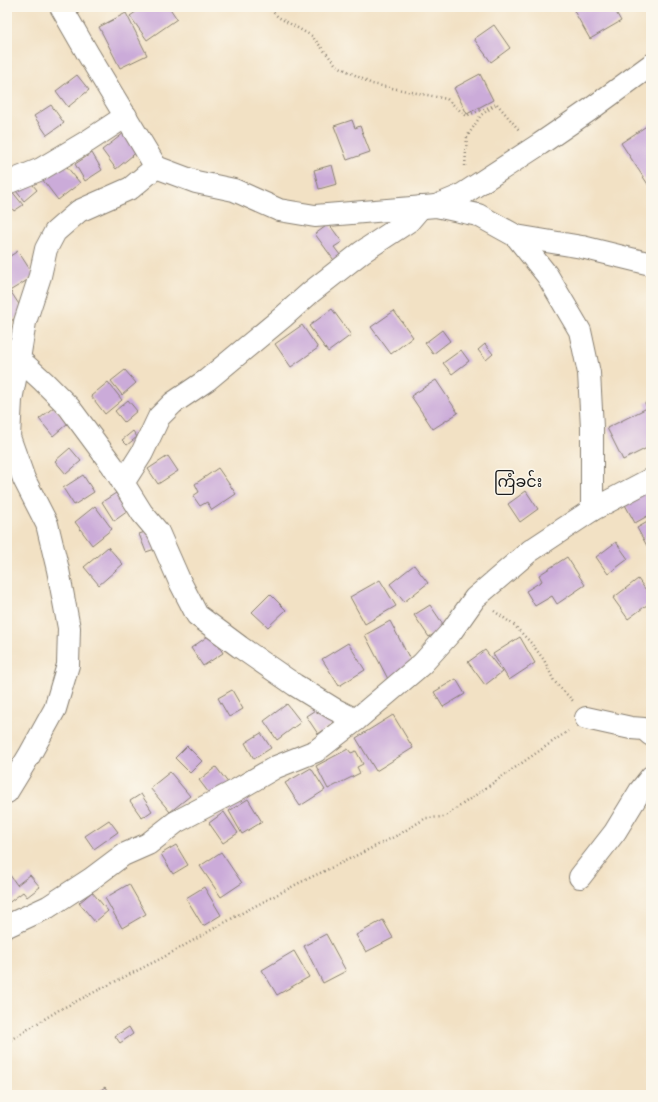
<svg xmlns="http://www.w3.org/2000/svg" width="658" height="1102" viewBox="0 0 658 1102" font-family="'Architects Daughter','Noto Sans Myanmar',sans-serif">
	<rect width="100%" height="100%" fill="#fbf7ec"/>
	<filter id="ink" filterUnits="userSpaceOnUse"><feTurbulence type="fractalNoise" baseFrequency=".025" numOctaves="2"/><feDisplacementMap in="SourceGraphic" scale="8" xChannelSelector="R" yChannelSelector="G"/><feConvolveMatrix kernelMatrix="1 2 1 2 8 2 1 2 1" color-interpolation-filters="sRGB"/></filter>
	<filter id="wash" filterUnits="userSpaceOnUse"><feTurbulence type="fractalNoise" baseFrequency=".012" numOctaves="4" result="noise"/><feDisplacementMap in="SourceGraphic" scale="16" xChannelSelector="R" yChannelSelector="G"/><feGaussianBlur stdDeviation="0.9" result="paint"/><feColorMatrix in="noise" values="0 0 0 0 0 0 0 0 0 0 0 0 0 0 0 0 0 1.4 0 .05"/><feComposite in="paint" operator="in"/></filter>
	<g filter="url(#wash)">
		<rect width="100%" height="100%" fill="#f2e1c4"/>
		<g id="blocks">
			<g fill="#cbabd9">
				<polygon points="143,7 169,7 177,19 147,40 130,16"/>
				<polygon points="580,7 613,7 621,21 590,39 574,11"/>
				<polygon points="126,13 147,55 120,68 99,27"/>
				<polygon points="494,25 510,48 491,62 474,39"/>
				<polygon points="480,74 493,100 467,114 454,88"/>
				<polygon points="77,75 89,90 68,107 56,91"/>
				<polygon points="51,105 64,123 47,135 34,116"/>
				<polygon points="352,120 355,128 360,126 370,152 347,160 334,126"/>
				<polygon points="651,123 651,189 621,143"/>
				<polygon points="124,133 138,151 116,169 102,150"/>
				<polygon points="92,153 102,170 85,181 75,164"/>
				<polygon points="63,162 80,183 58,200 42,179"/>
				<polygon points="332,165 337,184 319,189 314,170"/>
				<polygon points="29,180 37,190 24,201 16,191"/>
				<polygon points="11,190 23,205 14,211 7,202 7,194"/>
				<polygon points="329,224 342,242 334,247 343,259 336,263 315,234"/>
				<polygon points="18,251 34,276 8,292 7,291 7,258"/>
				<polygon points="11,292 24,312 8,323 7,321 7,295"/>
				<polygon points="332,309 351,335 328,352 309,326"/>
				<polygon points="394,311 413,337 391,354 371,327"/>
				<polygon points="302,325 318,348 291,367 275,344"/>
				<polygon points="442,330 450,341 433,354 425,343"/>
				<polygon points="485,344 493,354 486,360 478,350"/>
				<polygon points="461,350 469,361 452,374 443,363"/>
				<polygon points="125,370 136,383 122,395 111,381"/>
				<polygon points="436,380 458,413 433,429 411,396"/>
				<polygon points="108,382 122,400 105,414 91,396"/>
				<polygon points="128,400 137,411 124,422 115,411"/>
				<polygon points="651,400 651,446 623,460 607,428 647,408 645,403"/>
				<polygon points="54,407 68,423 53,436 39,419"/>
				<polygon points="133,431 137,437 127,445 122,440"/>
				<polygon points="70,448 81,461 66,474 55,461"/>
				<polygon points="168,456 178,471 158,484 148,469"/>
				<polygon points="218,468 236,494 212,510 207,502 200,506 193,496 199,492 195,484"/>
				<polygon points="83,475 94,492 74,505 63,488"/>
				<polygon points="651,488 651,514 635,523 624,503"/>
				<polygon points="526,491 538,509 520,522 508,504"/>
				<polygon points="116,493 128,511 114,521 102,502"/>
				<polygon points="95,506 112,529 92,545 75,522"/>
				<polygon points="651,520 651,553 637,528"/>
				<polygon points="154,529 161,547 146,552 139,534"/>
				<polygon points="616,542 628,559 608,574 596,557"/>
				<polygon points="108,547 123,564 99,585 84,567"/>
				<polygon points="567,557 585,585 557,604 552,596 535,606 526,591 542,581 539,575"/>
				<polygon points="414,565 428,583 404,602 390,584"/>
				<polygon points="638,579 651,597 651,602 628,619 613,598"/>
				<polygon points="380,580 396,606 365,624 350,597"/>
				<polygon points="270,594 286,610 268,627 252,612"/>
				<polygon points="430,605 445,627 429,637 414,615"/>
				<polygon points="390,621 413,665 388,679 365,635"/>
				<polygon points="211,634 223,653 203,666 191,648"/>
				<polygon points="520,637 535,663 509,680 493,654"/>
				<polygon points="348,643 365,670 339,686 322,659"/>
				<polygon points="485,650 502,672 485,685 468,662"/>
				<polygon points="456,679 465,694 443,707 434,692"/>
				<polygon points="232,690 243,709 229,717 218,698"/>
				<polygon points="287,704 301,722 277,740 264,721"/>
				<polygon points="323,705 334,723 318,734 306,716"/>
				<polygon points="393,715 413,748 376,771 356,738"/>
				<polygon points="261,733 271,748 254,759 245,743"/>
				<polygon points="187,746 202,761 190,773 175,758"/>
				<polygon points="348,749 351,753 356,751 363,764 357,767 360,773 328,789 316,766"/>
				<polygon points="216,767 229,784 212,797 199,780"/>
				<polygon points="311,768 325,790 300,806 285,783"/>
				<polygon points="170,772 190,796 170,812 150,788"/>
				<polygon points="141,794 152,811 142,818 130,801"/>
				<polygon points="248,799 262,822 242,834 229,811"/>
				<polygon points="224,812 238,833 223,843 209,823"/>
				<polygon points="109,820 118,832 94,849 85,836"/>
				<polygon points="176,845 188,865 173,874 161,854"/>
				<polygon points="221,852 242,883 221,897 200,866"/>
				<polygon points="7,871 17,885 30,875 40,887 27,897 23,892 7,904"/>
				<polygon points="129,884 146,914 122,928 105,898"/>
				<polygon points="204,887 221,915 203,926 186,898"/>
				<polygon points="92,892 108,911 95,922 79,903"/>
				<polygon points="383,920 393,938 366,952 356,935"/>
				<polygon points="326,934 346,971 323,983 304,946"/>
				<polygon points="294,951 309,977 277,995 262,970"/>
				<polygon points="129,1027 133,1034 120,1043 115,1036"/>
				<polygon points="105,1087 110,1095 94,1095"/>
			</g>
		</g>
	</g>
	<g filter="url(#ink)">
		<use href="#blocks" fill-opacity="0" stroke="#877e70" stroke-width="1"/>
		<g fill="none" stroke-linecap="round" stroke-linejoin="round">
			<g stroke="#877e70" stroke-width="24">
				<g id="street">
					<polyline points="61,7 88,54 156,167 196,182 234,190 279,210 315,216 436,206 478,215 516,236 547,275 580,331 589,373 592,428 592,510"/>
					<polyline points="7,183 41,169 88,141 126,116"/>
					<polyline points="436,206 460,196 540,144 591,109 651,65"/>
					<polyline points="516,236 582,247 651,264"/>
					<polyline points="12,350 19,359 43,381 69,407 112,465 142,513 158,532 180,582 197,615 240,647 295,685 334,709 356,720"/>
					<polyline points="123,483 142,453 159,417 173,403 207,380 283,317 311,292 362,252 409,221 421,207"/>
					<polyline points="586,718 631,728 644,729 651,735"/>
					<polyline points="7,792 29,756 55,709 68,665 69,628 58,570 47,524 24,479 9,437 11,400 19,359 25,322 40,276 46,249 55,232 79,211 131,188 156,167"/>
					<polyline points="580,877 615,832 640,791 651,777"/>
					<polyline points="7,926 48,907 91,879 123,855 148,844 176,822 233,792 276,767 316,751 356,720 422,664 451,632 475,598 530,551 592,510 651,479"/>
				</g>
			</g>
			<g stroke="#877e70" stroke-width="2.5" stroke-dasharray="1 3" stroke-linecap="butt">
				<polyline points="268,7 278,17 312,36 336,65 372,84 447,99 466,116 497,104"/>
				<polyline points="497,104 519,130"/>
				<polyline points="465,166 467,137 481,115 494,106"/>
				<polyline points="494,611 514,625 532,644 544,660 554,681 573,701"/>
				<polyline points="7,1042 59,1010 164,957 238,915 301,882 335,866 398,835 426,818 444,817 568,731"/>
			</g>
			<use href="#street" stroke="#fff" stroke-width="22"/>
		</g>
	</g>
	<g text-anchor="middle" stroke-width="3" stroke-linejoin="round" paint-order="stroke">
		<g font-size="16" fill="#1c1c1c" stroke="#fbf7ec">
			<text x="518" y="487">ကြံခင်း</text>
		</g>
	</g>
	<rect width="658" height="1102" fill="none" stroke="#fbf7ec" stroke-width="24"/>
</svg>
